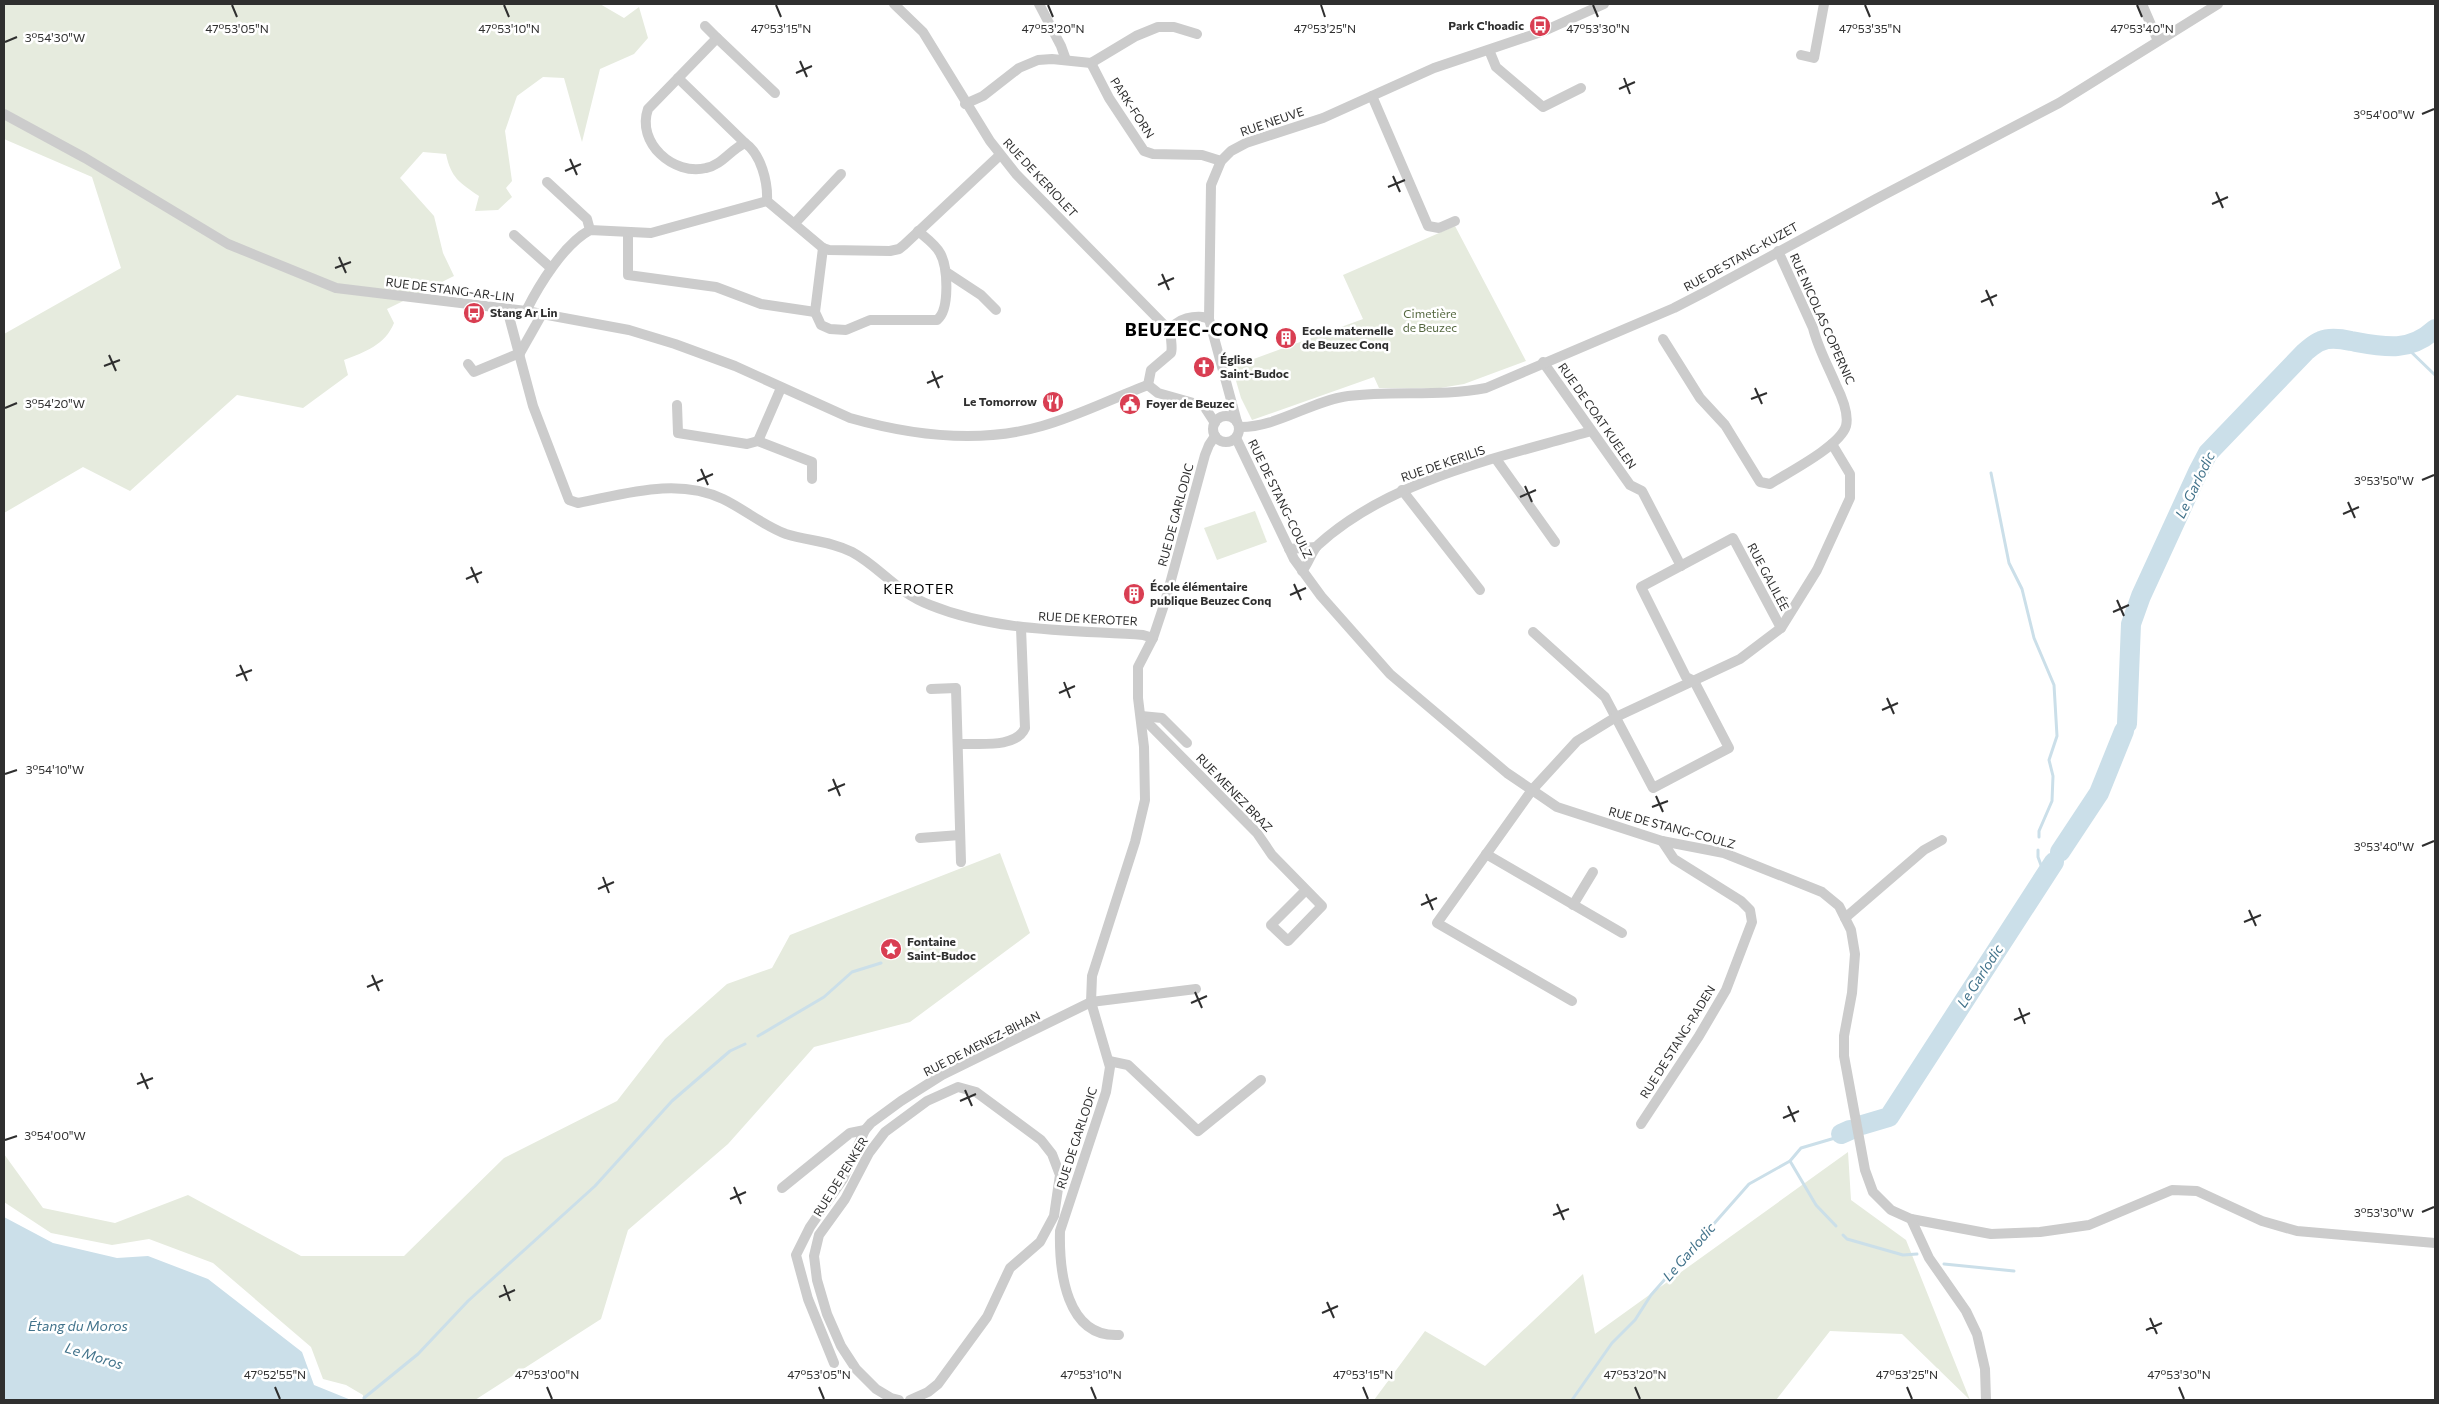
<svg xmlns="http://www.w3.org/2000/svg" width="2439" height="1404" viewBox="0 0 2439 1404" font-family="Commissioner,sans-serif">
	<rect width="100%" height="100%" fill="#fff"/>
	<g fill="#e6ebde">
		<path d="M 4,4 L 600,4 L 624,18 L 639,7 L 648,38 L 634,54 L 600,69 L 582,142 L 564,78 L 543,77 L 517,96 L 505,131 L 512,181 L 506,188 L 512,197 L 498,210 L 475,211 L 479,196 C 460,183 451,178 446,154 L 423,152 L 400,178 L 434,216 L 443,253 L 454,276 L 387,309 L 394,323 C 385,345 365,352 344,360 L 348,375 L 303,408 L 237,395 L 130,491 L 83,467 L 4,513 L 4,334 L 121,268 L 92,177 L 4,139 Z"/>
		<polygon points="1455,226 1526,361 1464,384 1440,388 1379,388 1374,377 1252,420 1241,398 1232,367 1363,319 1343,275"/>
		<polygon points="1255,511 1267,542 1217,560 1204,528"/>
		<polygon points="1000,853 1030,933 910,1022 814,1047 728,1144 628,1230 601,1319 475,1400 363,1400 363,1395 346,1385 323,1379 311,1347 213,1263 149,1239 112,1245 51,1233 4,1202 4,1154 43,1208 115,1223 188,1195 301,1256 404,1256 504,1158 617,1101 665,1039 727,984 772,968 790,935"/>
		<polygon points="1848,1152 1851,1200 1906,1240 1970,1400 1902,1334 1830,1331 1776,1400 1374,1400 1425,1331 1485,1366 1583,1274 1595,1334"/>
	</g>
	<polygon fill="#cbdfe9" points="4,1217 53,1243 117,1258 148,1256 208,1279 302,1352 314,1385 351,1400 4,1400"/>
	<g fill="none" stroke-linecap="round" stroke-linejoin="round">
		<g stroke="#cbdfe9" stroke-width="3">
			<polyline points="2405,346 2435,375"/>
			<polyline points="1991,473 2009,563 2022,589 2034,638 2054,685 2057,736 2049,760 2053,776 2052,801 2039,831 2039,837"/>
			<polyline points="2038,850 2038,857 2045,876"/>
			<polyline points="758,1036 824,997 852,972 881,963"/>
			<polyline points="1790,1161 1816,1205 1836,1226"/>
			<polyline points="1843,1235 1847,1239 1903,1255 1917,1254"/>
			<polyline points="1944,1264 2014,1271"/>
			<polyline points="364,1398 418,1354 468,1301 595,1186 672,1101 730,1051 745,1044"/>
			<polyline points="1572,1400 1612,1343 1635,1320 1651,1295 1749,1184 1790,1161 1801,1148 1835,1138"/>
		</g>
		<g stroke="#cbdfe9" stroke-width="20">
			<path d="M 2127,724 L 2131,624 L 2141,596 L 2198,472 L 2208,453 L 2305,352 C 2310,348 2315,343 2321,341 C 2330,337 2342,339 2351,341 C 2384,347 2409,353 2435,329"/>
			<polyline points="2060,852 2099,793 2124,731"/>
			<polyline points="1862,1125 1889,1117 2054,862"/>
			<polyline points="1841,1134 1850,1130"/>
		</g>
		<g stroke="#ccc" stroke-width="10">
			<polyline points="894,4 923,32 990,141 1016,174 1170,331"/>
			<polyline points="1039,4 1061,46 1066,60"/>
			<polyline points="2142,4 2158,41"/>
			<path d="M 705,26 L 717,38 L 648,109 C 636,143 674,176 706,168 C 722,165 730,150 745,143"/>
			<polyline points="717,38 775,93"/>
			<polyline points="1489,50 1496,67 1543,107 1581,88"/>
			<polyline points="1801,55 1814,58 1824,4"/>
			<polyline points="1091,63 1109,98 1144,151 1153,154 1202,155 1221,161"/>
			<path d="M 678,78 L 745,143 C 761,154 768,182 767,201"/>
			<polyline points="1372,96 1428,226 1439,228 1455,221"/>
			<polyline points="965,104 983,96 1019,68 1038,60 1052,59 1091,63 1136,36 1158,27 1174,27 1197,34"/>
			<path d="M 4,114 L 85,158 L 228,244 L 336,288 L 526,311 L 629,330 L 675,344 L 735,366 L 850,418 C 910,435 980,444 1042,426 C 1078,416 1113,398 1148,385"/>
			<polyline points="547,182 587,219 590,230"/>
			<polyline points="767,201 823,248 829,250 890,251 899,249 904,245 1000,155"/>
			<polyline points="795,223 841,174"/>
			<polyline points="628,233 628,275 716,287 761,304 815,312"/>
			<polyline points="514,235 551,268"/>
			<path d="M 823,248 L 815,312 L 821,325 L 830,329 L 846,330 L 870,320 L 937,320 C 950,310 948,267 940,253 C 936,245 925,237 918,231"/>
			<polyline points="946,272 981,295 996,310"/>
			<path d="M 507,309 L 533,406 L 569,500 L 578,503 C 625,494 677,477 723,499 C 744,509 764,526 786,534 C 808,541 831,541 852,552 C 880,567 896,592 930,605 C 997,632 1071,630 1143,635 L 1153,638"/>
			<path d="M 526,311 C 539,285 564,244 590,230 L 651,233 L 767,201"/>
			<path d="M 1209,319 C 1199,313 1172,319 1171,332 C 1170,340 1173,346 1171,353 L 1151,370 L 1148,385 L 1158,393 L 1204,406 L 1215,423"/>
			<path d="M 1663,339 L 1700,398 L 1725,425 L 1760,482 L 1770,484 C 1789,472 1840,446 1846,426 C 1849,414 1841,395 1836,385 C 1828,366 1818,348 1813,328 L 1778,251"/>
			<polyline points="520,353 542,314"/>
			<polyline points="1543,362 1630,485 1642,491 1681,566"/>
			<polyline points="468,364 474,372 520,353"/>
			<polyline points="677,405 678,433 747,444 758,441 812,462 812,479"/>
			<circle cx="1226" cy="429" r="13"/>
			<polyline points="1237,422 1209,319 1211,185 1221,161 1231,151 1246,143 1323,118 1434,68 1544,31 1604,4"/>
			<path d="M 1239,427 C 1276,428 1311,401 1348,396 C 1394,390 1440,397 1486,388 L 1674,308 L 1705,292 L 1876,199 L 2059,103 L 2218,4"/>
			<polyline points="1236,438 1294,559 1321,596 1390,674 1507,773 1557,807 1662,841 1724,853 1822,892 1839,906 1851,930 1855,954 1852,993 1844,1036 1844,1056 1865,1170 1873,1192 1891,1210 1911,1219 1991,1234 2040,1232 2089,1225 2172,1190 2197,1191 2262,1221 2297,1231 2435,1243"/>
			<polyline points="758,441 781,388"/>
			<polyline points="1496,459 1555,542"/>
			<polyline points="1402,490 1480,590"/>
			<polyline points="1289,549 1316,547"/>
			<path d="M 1302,571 C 1309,563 1311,552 1318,545 C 1390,479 1499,458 1591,431"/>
			<polyline points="1533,632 1605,697 1653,788 1729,748 1694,681 1686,677 1641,587 1733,538 1781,628"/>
			<polyline points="931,689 956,688 961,862"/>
			<polyline points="1141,716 1257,833 1272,855 1322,906 1288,941 1271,925 1306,890"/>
			<polyline points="1141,716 1162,718 1187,743"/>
			<path d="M 958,744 C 978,743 1016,749 1025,728 L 1021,628"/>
			<polyline points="920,838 960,835"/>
			<polyline points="1486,854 1622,933"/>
			<polyline points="1573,905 1593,872"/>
			<polyline points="1845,918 1924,850 1942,840"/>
			<polyline points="1572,1001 1437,923 1532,790 1577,741 1616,717 1740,659 1781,628 1817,570 1850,498 1850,474 1832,444"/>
			<polyline points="1109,1061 1128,1065 1198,1131 1261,1080"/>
			<polyline points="1641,1124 1699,1036 1726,990 1752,922 1750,910 1741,901 1674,859 1662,841"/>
			<polyline points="782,1188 850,1133 865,1130"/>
			<polyline points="1911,1219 1929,1258 1966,1311 1977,1334 1985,1369 1986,1400"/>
			<path d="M 1119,1335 C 1066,1338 1059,1271 1060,1231 L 1106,1092 L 1110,1067 L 1091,1002 L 1092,976 L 1135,842 L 1145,800 L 1144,747 L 1138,698 L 1138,667 L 1153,638 L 1165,602 L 1205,455 L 1209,445 L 1215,436"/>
			<polyline points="834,1363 808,1299 796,1255 810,1227 843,1179 865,1130 871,1123 901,1101 942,1075 1091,1002 1196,989"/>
			<polyline points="899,1400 891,1398 876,1389 856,1369 841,1346 827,1314 817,1280 814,1256 819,1235 845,1199 869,1153 885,1132 927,1101 958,1087 976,1092 1041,1140 1052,1154 1060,1175 1054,1216 1040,1242 1010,1268 987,1317 938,1384 928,1392 910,1400"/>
		</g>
	</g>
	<path fill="none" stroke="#2f2f2f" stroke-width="2" d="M 232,5 L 237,17M 504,5 L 509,17M 776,5 L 781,17M 1048,5 L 1053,17M 1321,5 L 1325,17M 1593,5 L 1598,17M 1865,5 L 1870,17M 2137,5 L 2142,17M 5,42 L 17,37M 800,61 L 807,77M 796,73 L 812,66M 1624,78 L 1630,94M 1619,89 L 1635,82M 2422,114 L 2434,109M 570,159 L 577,175M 565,171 L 581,164M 1393,176 L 1400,192M 1388,187 L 1405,180M 2216,192 L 2223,208M 2212,204 L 2228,197M 339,257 L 346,273M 335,268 L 351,262M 1162,274 L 1169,290M 1158,285 L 1174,278M 1986,290 L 1993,306M 1981,302 L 1997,295M 109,355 L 116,371M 104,366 L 120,360M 932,371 L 939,388M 927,383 L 943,376M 1755,388 L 1762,404M 1751,399 L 1767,393M 5,408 L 17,403M 701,469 L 708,485M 2422,480 L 2434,475M 697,481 L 713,474M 1525,486 L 1532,502M 1520,497 L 1536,490M 2348,502 L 2355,518M 2343,514 L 2359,507M 471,567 L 478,583M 466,579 L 482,572M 1294,584 L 1301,600M 1290,595 L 1306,588M 2117,600 L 2124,616M 2113,612 L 2129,605M 240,665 L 247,681M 236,676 L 252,670M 1064,682 L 1070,698M 1059,693 L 1075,686M 1887,698 L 1894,714M 1882,710 L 1898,703M 5,774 L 17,770M 833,779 L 840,796M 828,791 L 845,784M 1656,796 L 1663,812M 1652,807 L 1668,801M 2422,846 L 2434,841M 603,877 L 609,893M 598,889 L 614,882M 1426,894 L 1433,910M 1421,905 L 1437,898M 2249,910 L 2256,926M 2244,922 L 2261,915M 372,975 L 379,991M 367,987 L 383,980M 1195,992 L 1202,1008M 1191,1003 L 1207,996M 2019,1008 L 2025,1024M 2014,1020 L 2030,1013M 141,1073 L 148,1089M 137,1084 L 153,1078M 965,1090 L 972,1106M 960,1101 L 976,1094M 1788,1106 L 1795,1122M 1783,1118 L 1799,1111M 5,1140 L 17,1136M 734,1187 L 741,1204M 730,1199 L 746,1192M 1557,1204 L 1564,1220M 2422,1212 L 2434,1207M 1553,1215 L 1569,1209M 504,1285 L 510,1301M 499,1297 L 515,1290M 1327,1302 L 1334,1318M 1322,1313 L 1338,1306M 2150,1318 L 2157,1334M 2146,1330 L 2162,1323M 275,1387 L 280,1399M 547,1387 L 552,1399M 819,1387 L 824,1399M 1091,1387 L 1096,1399M 1363,1387 L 1368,1399M 1635,1387 L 1640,1399M 1907,1387 L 1912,1399M 2179,1387 L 2184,1399"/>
	<defs>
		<g id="bus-disc" transform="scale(1.125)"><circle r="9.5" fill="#d93e52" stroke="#fff"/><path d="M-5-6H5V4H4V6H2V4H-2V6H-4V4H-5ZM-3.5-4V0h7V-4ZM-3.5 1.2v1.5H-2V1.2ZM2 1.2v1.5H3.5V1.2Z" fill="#fff"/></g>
		<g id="building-disc" transform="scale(1.125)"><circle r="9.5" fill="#d93e52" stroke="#fff"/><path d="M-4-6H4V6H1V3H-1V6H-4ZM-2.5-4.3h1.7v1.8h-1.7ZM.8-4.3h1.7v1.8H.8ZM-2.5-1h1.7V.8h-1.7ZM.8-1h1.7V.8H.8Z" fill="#fff"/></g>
		<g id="church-disc" transform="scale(1.125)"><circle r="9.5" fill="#d93e52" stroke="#fff"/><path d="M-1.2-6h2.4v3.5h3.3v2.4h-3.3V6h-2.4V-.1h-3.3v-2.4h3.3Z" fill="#fff"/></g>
		<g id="restaurant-disc" transform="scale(1.125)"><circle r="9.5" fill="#d93e52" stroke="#fff"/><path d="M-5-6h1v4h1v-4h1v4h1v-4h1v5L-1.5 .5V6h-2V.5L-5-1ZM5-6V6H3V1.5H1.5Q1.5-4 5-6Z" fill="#fff"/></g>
		<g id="civic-disc" transform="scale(1.125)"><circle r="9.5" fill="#d93e52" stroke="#fff"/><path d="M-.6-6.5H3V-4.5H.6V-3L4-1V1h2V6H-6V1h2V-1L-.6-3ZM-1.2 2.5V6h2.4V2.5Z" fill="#fff"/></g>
		<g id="sight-disc" transform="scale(1.125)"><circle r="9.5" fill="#d93e52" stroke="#fff"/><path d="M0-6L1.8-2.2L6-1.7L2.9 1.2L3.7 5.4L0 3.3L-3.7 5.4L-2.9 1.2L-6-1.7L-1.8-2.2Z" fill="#fff"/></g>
	</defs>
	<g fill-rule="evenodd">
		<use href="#bus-disc" x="1540" y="26"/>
		<use href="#bus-disc" x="474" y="313"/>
		<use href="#building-disc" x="1286" y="338"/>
		<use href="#church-disc" x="1204" y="367"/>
		<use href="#restaurant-disc" x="1053" y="402"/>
		<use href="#civic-disc" x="1130" y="404"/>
		<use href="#building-disc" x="1134" y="594"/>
		<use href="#sight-disc" x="891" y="949"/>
	</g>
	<g text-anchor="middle" stroke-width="5" stroke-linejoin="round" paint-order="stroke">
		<g font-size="12" font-weight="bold" fill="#2f2f2f" stroke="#fff" text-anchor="start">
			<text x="1524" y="30" text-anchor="end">Park C'hoadic</text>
			<text x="490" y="317">Stang Ar Lin</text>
			<text x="1302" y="335">Ecole maternelle<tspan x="1302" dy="14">de Beuzec Conq</tspan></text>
			<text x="1220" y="364">Église<tspan x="1220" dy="14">Saint-Budoc</tspan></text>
			<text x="1037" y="406" text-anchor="end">Le Tomorrow</text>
			<text x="1146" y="408">Foyer de Beuzec</text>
			<text x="1150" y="591">École élémentaire<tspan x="1150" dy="14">publique Beuzec Conq</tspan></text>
			<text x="907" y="946">Fontaine<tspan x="907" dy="14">Saint-Budoc</tspan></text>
		</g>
		<g font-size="12" fill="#2f2f2f" stroke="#fff">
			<text transform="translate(1132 108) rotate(57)" y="4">PARK-FORN</text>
			<text transform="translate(1272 122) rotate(-19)" y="4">RUE NEUVE</text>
			<text transform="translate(1040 178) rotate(47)" y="4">RUE DE KERIOLET</text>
			<text transform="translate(1741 257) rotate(-29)" y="4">RUE DE STANG-KUZET</text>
			<text transform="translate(450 290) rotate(7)" y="4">RUE DE STANG-AR-LIN</text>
			<text transform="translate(1822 319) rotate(66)" y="4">RUE NICOLAS COPERNIC</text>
			<text transform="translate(1597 416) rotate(55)" y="4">RUE DE COAT KUELEN</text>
			<text transform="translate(1443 464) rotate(-19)" y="4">RUE DE KERILIS</text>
			<text transform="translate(1280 499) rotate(64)" y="4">RUE DE STANG-COULZ</text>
			<text transform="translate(1176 515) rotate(-75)" y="4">RUE DE GARLODIC</text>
			<text transform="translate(1768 577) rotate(62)" y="4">RUE GALILÉE</text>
			<text transform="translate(1088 619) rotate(3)" y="4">RUE DE KEROTER</text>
			<text transform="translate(1234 793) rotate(46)" y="4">RUE MENEZ BRAZ</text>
			<text transform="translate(1672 828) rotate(15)" y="4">RUE DE STANG-COULZ</text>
			<text transform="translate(1678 1042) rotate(-58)" y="4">RUE DE STANG-RADEN</text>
			<text transform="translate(982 1044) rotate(-27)" y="4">RUE DE MENEZ-BIHAN</text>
			<text transform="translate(1077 1138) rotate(-72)" y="4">RUE DE GARLODIC</text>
			<text transform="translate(841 1177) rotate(-58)" y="4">RUE DE PENKER</text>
		</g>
		<g font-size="12" fill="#54673f" stroke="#fff">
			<text x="1430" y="318">Cimetière<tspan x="1430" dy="14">de Beuzec</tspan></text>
		</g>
		<g font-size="14" font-style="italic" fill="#42738b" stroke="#fff">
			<text transform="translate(2195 485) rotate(-64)" y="5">Le Garlodic</text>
			<text transform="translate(1980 976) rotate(-57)" y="5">Le Garlodic</text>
			<text transform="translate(1689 1252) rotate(-49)" y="5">Le Garlodic</text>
			<text x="78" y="1331">Étang du Moros</text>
			<text transform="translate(94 1356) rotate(17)" y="5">Le Moros</text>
		</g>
		<g font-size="14" letter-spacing="1" fill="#000" stroke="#fff">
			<text x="919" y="594">KEROTER</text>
		</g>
		<g font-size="18" font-weight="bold" letter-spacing="1" fill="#000" stroke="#fff">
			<text x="1197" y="336">BEUZEC-CONQ</text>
		</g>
	</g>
	<g font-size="12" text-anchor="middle" fill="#2f2f2f" stroke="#fff" stroke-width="5" stroke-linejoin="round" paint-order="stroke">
		<text x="237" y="33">47°53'05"N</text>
		<text x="509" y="33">47°53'10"N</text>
		<text x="781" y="33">47°53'15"N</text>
		<text x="1053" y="33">47°53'20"N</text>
		<text x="1325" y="33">47°53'25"N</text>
		<text x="1598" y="33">47°53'30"N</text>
		<text x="1870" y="33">47°53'35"N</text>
		<text x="2142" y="33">47°53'40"N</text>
		<text x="55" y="42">3°54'30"W</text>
		<text x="2384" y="119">3°54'00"W</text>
		<text x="55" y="408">3°54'20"W</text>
		<text x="2384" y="485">3°53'50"W</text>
		<text x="55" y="774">3°54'10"W</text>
		<text x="2384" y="851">3°53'40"W</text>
		<text x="55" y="1140">3°54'00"W</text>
		<text x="2384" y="1217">3°53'30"W</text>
		<text x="275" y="1379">47°52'55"N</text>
		<text x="547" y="1379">47°53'00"N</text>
		<text x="819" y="1379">47°53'05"N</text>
		<text x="1091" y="1379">47°53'10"N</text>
		<text x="1363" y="1379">47°53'15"N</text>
		<text x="1635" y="1379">47°53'20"N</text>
		<text x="1907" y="1379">47°53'25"N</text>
		<text x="2179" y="1379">47°53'30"N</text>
	</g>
	<rect width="2439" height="1404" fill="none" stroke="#2f2f2f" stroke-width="10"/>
</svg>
